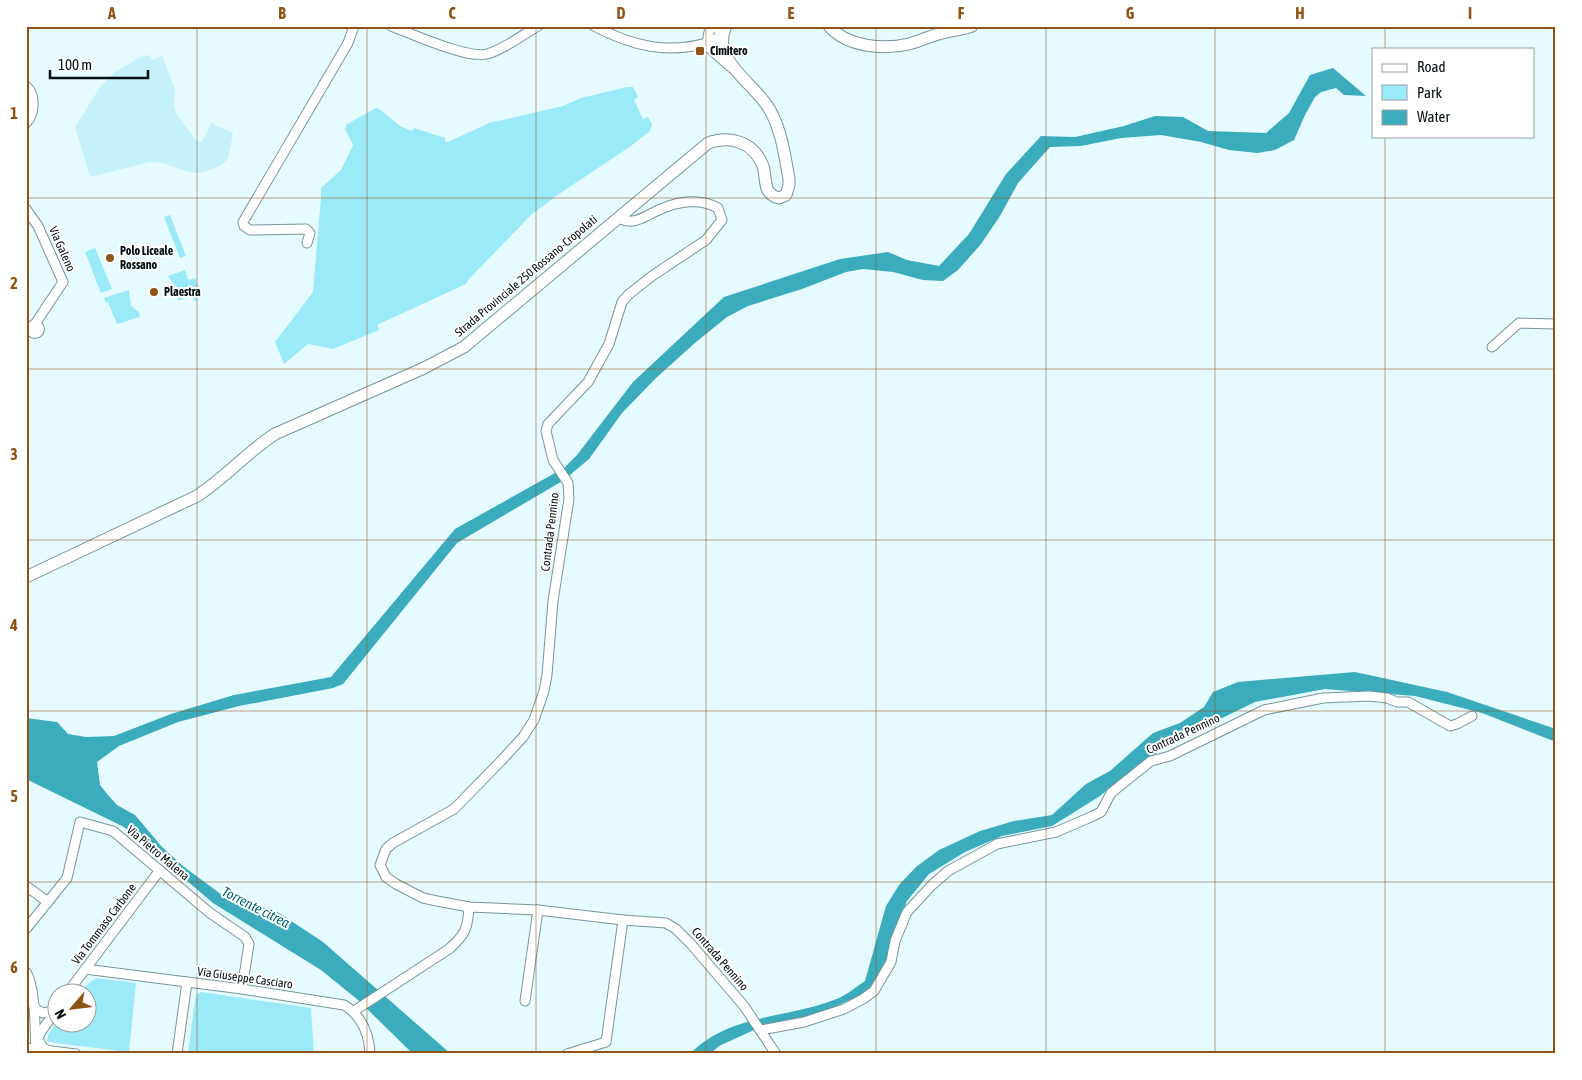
<svg xmlns="http://www.w3.org/2000/svg" width="1582" height="1080" viewBox="0 0 1582 1080" font-family="'Asap Condensed',sans-serif">
	<rect width="100%" height="100%" fill="#e6fbff"/>
	<polygon fill="#c6f3fb" points="144,55 150,56 152,60 162,56 175,89 174,107 177,115 196,140 202,142 211,123 233,133 228,159 221,165 205,172 196,173 185,171 163,163 150,162 90,177 75,127 100,87 115,72"/>
	<g fill="#9beaf9">
		<polygon points="627,87 633,87 638,97 634,100 643,119 648,117 652,124 650,131 631,146 559,194 531,215 469,279 466,284 377,325 379,330 333,349 308,344 284,364 275,342 313,292 321,197 321,188 341,170 353,145 345,129 347,124 376,108 378,108 400,126 412,131 414,128 445,138 445,142 448,142 489,123 563,106 581,98"/>
		<polygon points="170,215 186,256 180,258 164,217"/>
		<polygon points="95,248 112,289 101,293 85,252"/>
		<path d="M 185,270 L 188,280 L 195,278 C 198,287 203,295 195,302 L 192,296 L 178,301 L 176,287 L 168,276 Z"/>
		<polygon points="129,290 131,306 139,312 140,317 117,324 108,302 106,303 104,298"/>
		<polygon points="96,978 136,983 129,1052 55,1043 47,1041 48,1035 57,1022 88,1022 88,992 80,992 89,983"/>
		<polygon points="201,992 311,1008 314,1054 188,1054 195,1000 197,994"/>
	</g>
	<g fill="#3bacbe">
		<polygon points="1333,68 1366,96 1344,95 1336,88 1321,92 1315,97 1305,115 1294,140 1275,150 1257,153 1229,150 1201,142 1161,135 1121,138 1081,146 1050,147 1018,183 1000,216 981,244 958,270 943,281 923,280 893,272 863,269 846,272 802,289 748,306 727,317 696,342 656,378 622,413 589,459 564,480 457,543 343,684 333,688 239,706 178,722 119,746 97,762 100,785 108,795 117,805 135,815 162,847 183,866 222,895 276,911 323,942 451,1054 413,1054 358,1000 321,970 213,903 124,827 26,779 26,718 57,722 68,734 86,737 114,736 171,714 234,695 331,677 455,529 564,468 577,455 633,382 724,297 840,259 888,252 907,260 939,266 969,234 1006,174 1041,136 1075,137 1124,126 1155,116 1183,117 1208,131 1266,133 1289,113 1310,75"/>
		<path d="M 1355,672 L 1447,692 L 1556,729 L 1556,742 L 1482,713 L 1415,696 L 1325,689 L 1255,702 L 1171,743 L 1135,768 L 1100,796 L 1052,826 L 1002,836 L 965,852 L 929,874 L 907,901 L 892,938 L 886,961 L 868,992 L 825,1011 L 800,1020 L 754,1030 L 719,1046 L 710,1054 L 690,1054 C 729,1013 790,1019 839,998 C 848,994 857,986 865,981 L 886,906 L 899,885 L 916,867 L 939,850 L 980,831 L 1014,821 L 1052,815 L 1086,784 L 1110,771 L 1153,733 L 1180,723 L 1204,707 L 1213,692 L 1238,682 Z"/>
	</g>
	<g fill="none" stroke-linecap="round" stroke-linejoin="round">
		<g stroke="#75969c" stroke-width="11">
			<g id="minor">
				<path d="M 391,26 C 413,34 467,59 487,54 C 505,49 522,35 538,26"/>
				<path d="M 594,26 C 632,46 668,55 710,42 L 722,35 L 717,28 L 714,27 C 706,30 709,40 707,46"/>
				<polyline points="701,45 707,46 732,68"/>
				<path d="M 26,86 C 36,94 35,114 26,123"/>
				<polyline points="26,209 38,226 63,282 35,324"/>
				<path d="M 621,219 C 635,226 648,214 661,209 C 679,201 701,198 718,208 L 722,220 L 706,240 L 652,276 L 628,295 L 622,302 L 609,344 L 588,382 L 548,424 L 546,431 L 553,460 L 568,483 L 569,499 L 553,601 L 547,675 L 544,691 L 534,720 L 523,737 L 501,761 L 454,809 L 393,843 L 386,849 L 380,865 L 386,877 L 396,884 L 423,898 L 437,901 L 469,907 L 538,910 L 623,920 L 666,923 L 676,929 L 691,944 L 744,1006 L 776,1054"/>
				<polyline points="307,243 310,233 306,229 250,230 244,226 243,222 348,43 354,26"/>
				<circle cx="35" cy="329" r="4.5"/>
				<polyline points="1492,347 1519,323 1556,324"/>
				<polyline points="26,886 48,902"/>
				<polyline points="26,929 67,878 80,822 113,831 210,913 245,937 249,944 242,989"/>
				<path d="M 85,969 L 242,989 L 344,1005 C 362,1016 369,1033 370,1054"/>
				<path d="M 26,972 C 36,988 35,1034 36,1054"/>
				<polyline points="68,992 160,870"/>
				<polyline points="525,1001 538,910"/>
				<polyline points="33,1004 36,1009 43,1013 51,1011 57,1006"/>
				<path d="M 354,1011 L 449,949 C 465,935 468,928 469,907"/>
				<polyline points="761,1030 804,1022 844,1009 863,999 874,991 891,962 895,941 907,912 932,885 948,871 997,844 1056,832 1093,816 1101,812 1111,793 1151,761 1170,756 1264,710 1323,698 1369,696 1387,698 1397,702 1408,702 1450,726 1457,724 1472,716"/>
				<polyline points="26,1048 76,1054"/>
				<path d="M 50,1051 L 43,1048 L 38,1039 C 41,1027 53,1018 58,1007"/>
				<polyline points="177,1054 187,982"/>
				<polyline points="567,1054 606,1042 623,920"/>
			</g>
		</g>
		<g stroke="#75969c" stroke-width="13">
			<g id="major">
				<path d="M 829,26 C 847,47 883,50 909,44 C 920,41 930,36 942,33 C 952,30 962,30 972,26"/>
				<path d="M 26,577 L 197,496 C 225,478 247,452 275,434 L 424,368 L 464,347 L 708,143 C 730,135 754,142 763,166 C 767,179 762,194 779,198 L 786,195 L 789,185 L 789,179 C 785,157 782,133 771,112 C 758,85 709,61 726,26"/>
			</g>
		</g>
		<use href="#minor" stroke="#fff" stroke-width="9"/>
		<use href="#major" stroke="#fff" stroke-width="11"/>
	</g>
	<path fill="none" stroke="#905315" stroke-width="1" stroke-opacity="0.55" d="M 197,26 L 197,1054M 367,26 L 367,1054M 536,26 L 536,1054M 706,26 L 706,1054M 876,26 L 876,1054M 1046,26 L 1046,1054M 1215,26 L 1215,1054M 1385,26 L 1385,49M 1385,136 L 1385,1054M 26,198 L 1556,198M 26,369 L 1556,369M 26,540 L 1556,540M 26,711 L 1556,711M 26,882 L 1556,882"/>
	<g fill="#905315" stroke="#fff" stroke-width="2">
		<rect x="695" y="46" width="10" height="10" rx="2.5"/>
		<circle cx="110" cy="258" r="5"/>
		<circle cx="154" cy="292" r="5"/>
	</g>
	<g text-anchor="middle" stroke-width="4" stroke-linejoin="round" paint-order="stroke">
		<g font-size="12" font-weight="bold" fill="#040f11" stroke="#fff" text-anchor="start">
			<text x="710" y="55">Cimitero</text>
			<text x="120" y="255">Polo Liceale<tspan x="120" dy="14">Rossano</tspan></text>
			<text x="164" y="296">Plaestra</text>
		</g>
		<g font-size="12" fill="#040f11" stroke="#fff">
			<text transform="translate(62 249) rotate(66)" y="4">Via Galeno</text>
			<text transform="translate(526 276) rotate(-40)" y="4">Strada Provinciale 250 Rossano-Cropolati</text>
			<text transform="translate(550 532) rotate(-83)" y="4">Contrada Pennino</text>
			<text transform="translate(1183 734) rotate(-25)" y="4">Contrada Pennino</text>
			<text transform="translate(158 853) rotate(40)" y="4">Via Pietro Malena</text>
			<text transform="translate(104 924) rotate(-53)" y="4">Via Tommaso Carbone</text>
			<text transform="translate(720 959) rotate(49)" y="4">Contrada Pennino</text>
			<text transform="translate(245 978) rotate(8)" y="4">Via Giuseppe Casciaro</text>
		</g>
		<g font-size="14" font-style="italic" fill="#006370" stroke="#fff">
			<text transform="translate(256 907) rotate(27)" y="5">Torrente citrea</text>
		</g>
	</g>
	<rect width="1582" height="1080" fill="none" stroke="#ffffff" stroke-width="55"/>
	<rect x="1372" y="48" width="162" height="90" fill="#ffffff" stroke="#9b9fa0"/>
	<rect x="1382" y="64" width="25" height="8" fill="#ffffff" stroke="#9b9fa0"/>
	<text x="1417" y="72" font-size="15" fill="#040f11">Road</text>
	<rect x="1382" y="85" width="25" height="15" fill="#9beaf9" stroke="#9b9fa0"/>
	<text x="1417" y="98" font-size="15" fill="#040f11">Park</text>
	<rect x="1382" y="110" width="25" height="15" fill="#3bacbe" stroke="#9b9fa0"/>
	<text x="1417" y="122" font-size="15" fill="#040f11">Water</text>
	<g transform="translate(72 1008) rotate(242)"><circle r="24" fill="#ffffff" stroke="#9b9fa0"/>
	<path d="M0-4L9 19L0 12L-9 19Z" fill="#905315"/>
	<text y="-8" font-size="14" font-weight="bold" text-anchor="middle" fill="#040f11">N</text>
	</g>
	<path d="M50 70v8h98v-8" fill="none" stroke="#040f11" stroke-width="2.5"/>
	<text x="58" y="70" font-size="15" fill="#040f11" stroke="#ffffff" stroke-width="4" paint-order="stroke">100 m</text>
	<rect x="28" y="28" width="1526" height="1024" fill="none" stroke="#905315" stroke-width="2"/>
	<g font-size="16" text-anchor="middle" font-weight="bold" fill="#905315">
		<text x="112" y="19">A</text>
		<text x="282" y="19">B</text>
		<text x="452" y="19">C</text>
		<text x="621" y="19">D</text>
		<text x="791" y="19">E</text>
		<text x="961" y="19">F</text>
		<text x="1130" y="19">G</text>
		<text x="1300" y="19">H</text>
		<text x="1470" y="19">I</text>
		<text x="14" y="119">1</text>
		<text x="14" y="289">2</text>
		<text x="14" y="460">3</text>
		<text x="14" y="631">4</text>
		<text x="14" y="802">5</text>
		<text x="14" y="973">6</text>
	</g>
</svg>
